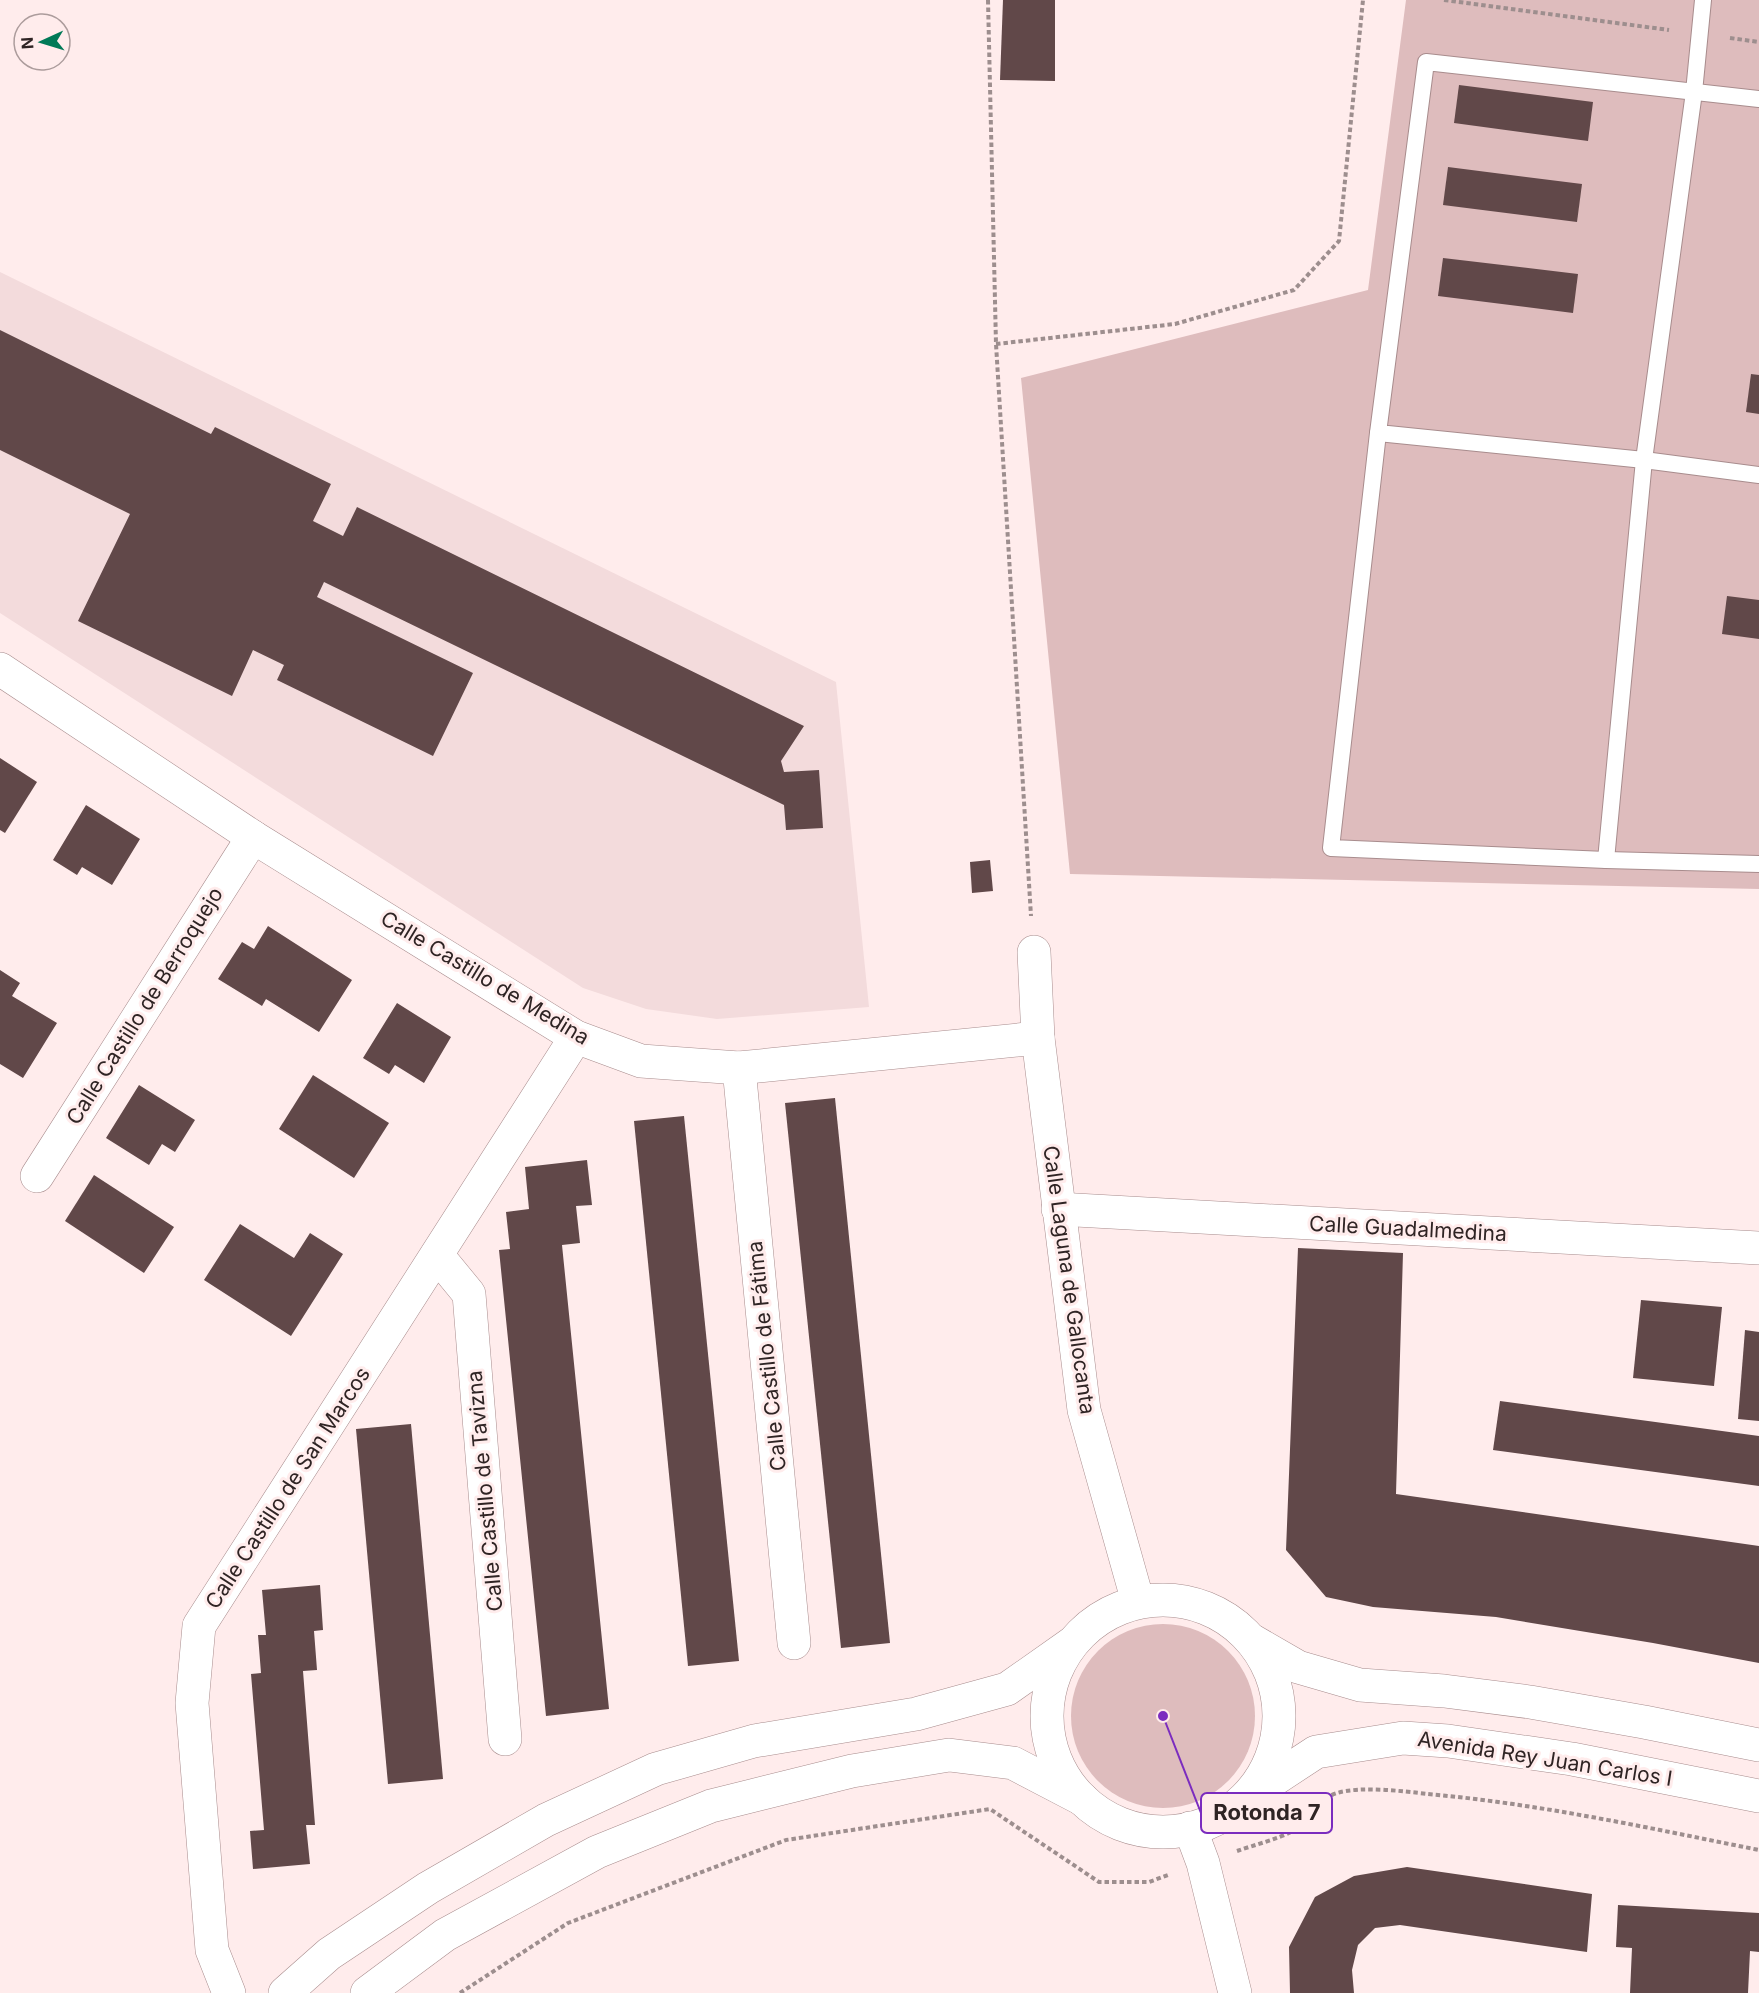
<svg xmlns="http://www.w3.org/2000/svg" width="1759" height="1993" viewBox="0 0 1759 1993" font-family="Inter,sans-serif">
	<rect width="100%" height="100%" fill="#ffecec"/>
	<polygon fill="#f3dbdc" points="0,272 836,682 869,1007 717,1019 646,1009 583,988 0,613"/>
	<g fill="#debcbd">
		<polygon points="1406,0 1759,0 1759,889 1070,874 1021,378 1368,290"/>
		<circle cx="1163" cy="1716" r="92"/>
	</g>
	<g fill="#614849">
		<polygon points="1003,0 1055,0 1055,81 1000,80"/>
		<polygon points="1459,85 1593,102 1588,141 1454,123"/>
		<polygon points="1448,167 1582,184 1577,222 1443,205"/>
		<polygon points="1443,258 1578,274 1573,313 1438,296"/>
		<polygon points="0,330 211,434 215,427 331,484 313,521 343,536 357,507 804,726 781,761 784,772 819,770 823,828 786,830 784,805 324,582 317,597 473,673 433,756 277,680 284,665 253,650 232,696 78,621 130,514 0,450"/>
		<polygon points="1751,374 1759,375 1759,414 1746,412"/>
		<polygon points="1727,596 1759,600 1759,639 1722,634"/>
		<polygon points="0,758 37,782 5,833 0,830"/>
		<polygon points="86,805 140,839 112,885 82,867 77,875 53,860"/>
		<polygon points="990,860 993,891 972,893 970,862"/>
		<polygon points="268,926 352,980 319,1032 266,999 262,1006 218,979 242,942 254,949"/>
		<polygon points="0,970 20,983 12,996 57,1023 23,1078 0,1064"/>
		<polygon points="397,1003 451,1037 424,1083 395,1065 389,1074 363,1058"/>
		<polygon points="313,1075 389,1123 354,1178 279,1129"/>
		<polygon points="139,1085 195,1120 175,1152 162,1144 149,1165 106,1138"/>
		<polygon points="835,1098 890,1643 841,1648 785,1103"/>
		<polygon points="684,1116 739,1661 688,1666 634,1121"/>
		<polygon points="587,1160 592,1205 576,1206 580,1243 562,1245 609,1709 546,1716 499,1250 510,1249 506,1212 529,1209 525,1167"/>
		<polygon points="94,1175 174,1227 144,1273 65,1221"/>
		<polygon points="240,1224 294,1258 310,1233 343,1254 291,1336 204,1280"/>
		<polygon points="1298,1248 1403,1253 1396,1494 1759,1546 1759,1663 1653,1643 1496,1617 1373,1607 1326,1597 1286,1550"/>
		<polygon points="1641,1300 1722,1307 1714,1386 1633,1378"/>
		<polygon points="1745,1330 1759,1332 1759,1421 1738,1419"/>
		<polygon points="1500,1401 1759,1436 1759,1486 1493,1450"/>
		<polygon points="411,1424 443,1779 388,1784 356,1429"/>
		<polygon points="320,1585 323,1630 314,1631 317,1670 303,1671 315,1825 306,1825 310,1864 253,1869 250,1831 264,1830 251,1674 261,1673 258,1635 266,1635 262,1590"/>
		<polygon points="1407,1867 1592,1894 1587,1952 1400,1925 1375,1928 1358,1945 1352,1970 1354,1993 1290,1993 1289,1947 1315,1897 1354,1876"/>
		<polygon points="1618,1905 1759,1913 1759,1952 1750,1951 1748,1993 1630,1993 1632,1948 1616,1947"/>
	</g>
	<g fill="none" stroke-linecap="round" stroke-linejoin="round">
		<g stroke="#a88c8d" stroke-width="18">
			<g id="service">
				<polyline points="1759,99 1426,62 1378,433 1644,460 1759,475"/>
				<polyline points="1378,433 1331,848 1606,860 1759,864"/>
				<polyline points="1606,860 1644,460 1694,92 1703,0"/>
			</g>
		</g>
		<g stroke="#a88c8d" stroke-width="34">
			<g id="minor">
				<polyline points="0,669 253,837 576,1037 641,1061 739,1068 1038,1038"/>
				<polyline points="1034,952 1038,1038 1084,1410 1138,1602"/>
				<polyline points="739,1068 794,1643"/>
				<polyline points="37,1176 253,837"/>
				<polyline points="1058,1209 1759,1248"/>
				<polyline points="437,1255 469,1294 505,1739"/>
				<polyline points="1190,1828 1203,1863 1235,1993"/>
				<polyline points="229,1993 212,1950 192,1703 199,1626 576,1037"/>
			</g>
		</g>
		<g stroke="#a88c8d" stroke-width="34">
			<g id="primary">
				<circle cx="1163" cy="1716" r="116"/>
				<polyline points="1253,1641 1298,1667 1360,1685 1444,1691 1530,1702 1644,1722 1759,1745"/>
				<polyline points="1255,1792 1316,1752 1403,1738 1448,1741 1572,1759 1759,1796"/>
				<polyline points="285,1993 329,1954 428,1888 546,1820 656,1769 754,1741 916,1714 1007,1689 1071,1644"/>
				<polyline points="367,1993 445,1935 597,1852 711,1806 852,1771 949,1755 1013,1763 1082,1799"/>
			</g>
		</g>
		<g stroke="#9d8e8e" stroke-width="4" stroke-dasharray="4.5 3" stroke-linecap="butt">
			<polyline points="988,0 996,344 1031,916"/>
			<polyline points="1444,0 1669,30"/>
			<polyline points="1730,38 1759,42"/>
			<polyline points="996,344 1175,324 1294,290 1339,241 1363,0"/>
			<path d="M 1237,1851 C 1254,1845 1278,1839 1293,1831 C 1310,1821 1317,1799 1337,1793 C 1361,1786 1402,1791 1428,1794 C 1540,1804 1649,1828 1759,1850"/>
			<polyline points="460,1993 568,1923 786,1840 990,1809 1099,1882 1149,1882 1168,1875"/>
		</g>
		<use href="#service" stroke="#fff" stroke-width="16"/>
		<use href="#minor" stroke="#fff" stroke-width="33"/>
		<use href="#primary" stroke="#fff" stroke-width="33"/>
	</g>
	<g text-anchor="middle" stroke-width="6" stroke-linejoin="round" paint-order="stroke">
		<g font-size="21" fill="#2f2424" stroke="#ffecec">
			<text transform="translate(485 978) rotate(31)" y="7">Calle Castillo de Medina</text>
			<text transform="translate(145 1006) rotate(-58)" y="7">Calle Castillo de Berroquejo</text>
			<text transform="translate(1408 1229) rotate(3)" y="7">Calle Guadalmedina</text>
			<text transform="translate(1069 1280) rotate(82)" y="7">Calle Laguna de Gallocanta</text>
			<text transform="translate(767 1356) rotate(-96)" y="7">Calle Castillo de Fátima</text>
			<text transform="translate(288 1488) rotate(-57)" y="7">Calle Castillo de San Marcos</text>
			<text transform="translate(485 1491) rotate(-95)" y="7">Calle Castillo de Tavizna</text>
			<text transform="translate(1545 1759) rotate(9)" y="7">Avenida Rey Juan Carlos I</text>
		</g>
	</g>
	<path fill="none" stroke="#7b2cbf" stroke-width="2" d="M1163 1716L1201 1813"/>
	<circle fill="#7b2cbf" stroke="#ffecec" stroke-width="2" cx="1163" cy="1716" r="6"/>
	<rect fill="#ffecec" stroke="#7b2cbf" stroke-width="2" x="1201" y="1793" width="131" height="40" rx="6"/>
	<g font-size="22" text-anchor="middle" font-weight="bold" fill="#2f2424">
		<text x="1267" y="1820">Rotonda 7</text>
	</g>
	<g transform="translate(42 42) rotate(266)"><circle r="28" fill="#ffecec" stroke="#ac9c9c" stroke-width="1.5"/>
	<path d="M0-4.5L10 22L0 15L-10 22Z" fill="#007a57"/>
	<text y="-9" font-size="16" font-weight="bold" text-anchor="middle" fill="#2f2424">N</text>
	</g>
</svg>
